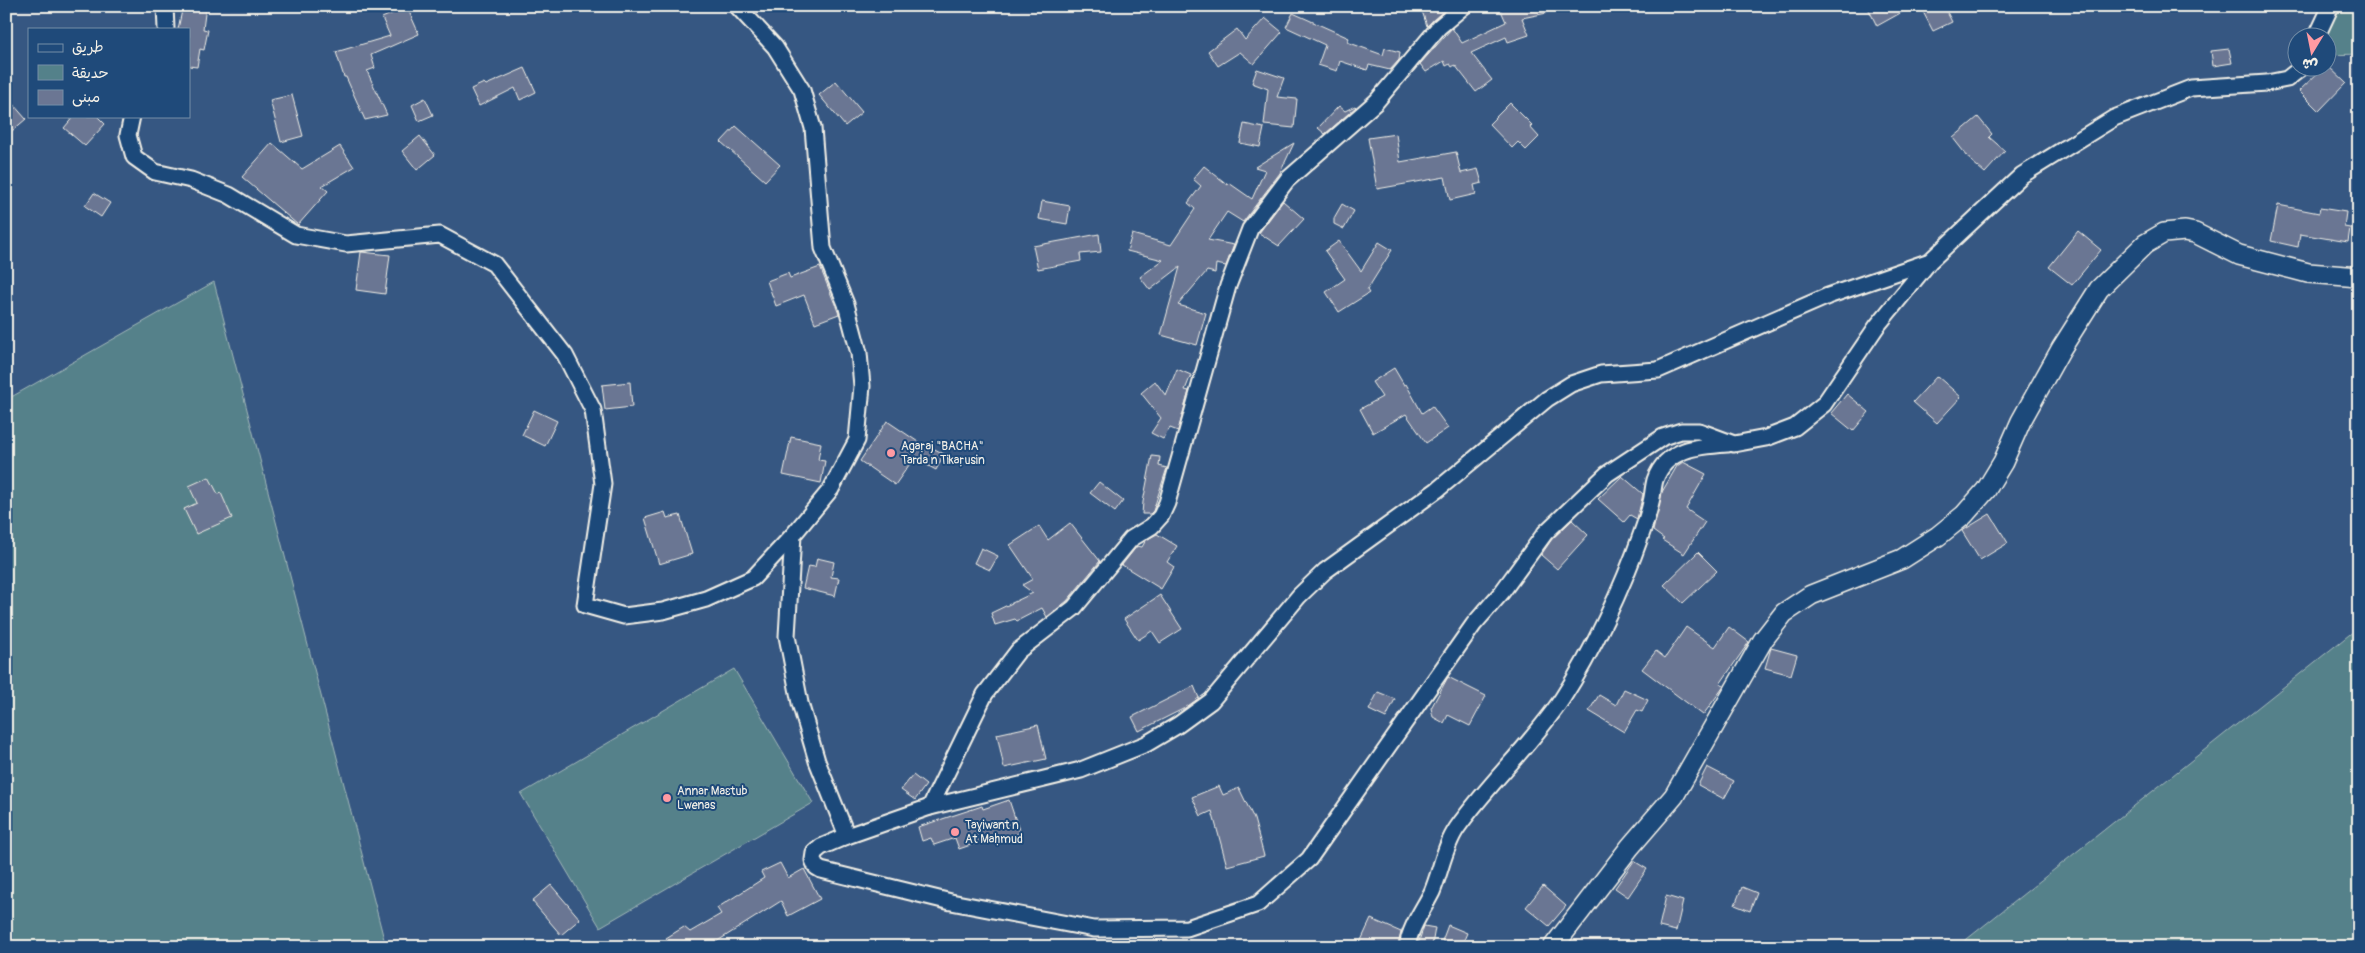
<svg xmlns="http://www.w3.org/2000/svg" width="2365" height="953" viewBox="0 0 2365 953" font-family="Pangolin,'Playpen Sans Arabic',sans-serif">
	<rect width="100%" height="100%" fill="#365782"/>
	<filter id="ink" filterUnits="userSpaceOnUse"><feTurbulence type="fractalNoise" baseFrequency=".02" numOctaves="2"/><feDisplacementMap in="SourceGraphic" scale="10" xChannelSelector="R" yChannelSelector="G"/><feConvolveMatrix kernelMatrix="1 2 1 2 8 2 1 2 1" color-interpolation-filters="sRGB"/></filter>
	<g filter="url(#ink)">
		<g fill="#54818a" stroke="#a4b9b9">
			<polygon points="2338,6 2359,6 2359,54 2328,55 2328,38 2322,37"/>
			<polygon points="214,282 386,947 6,947 6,400"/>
			<polygon points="2359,627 2359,947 1957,947"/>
			<polygon points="734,669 813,803 600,927 521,794"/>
		</g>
		<g fill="#6b7693" stroke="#f4f1e8">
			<polygon points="183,6 206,6 203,29 208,30 204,50 200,49 197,67 189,66 189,29 178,29"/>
			<polygon points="1436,6 1439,6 1442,12 1427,26 1422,11"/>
			<polygon points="1499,6 1546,6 1547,13 1522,18 1529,35 1508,42 1506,37 1471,53 1492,80 1476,92 1455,65 1452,67 1450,64 1446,66 1444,61 1426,72 1420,64 1452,28 1462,43 1506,22"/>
			<polygon points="1867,6 1913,6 1877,26"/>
			<polygon points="1920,6 1944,6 1952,22 1933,31"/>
			<polygon points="407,7 419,34 371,55 375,68 367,71 387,115 365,120 346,77 344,77 336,52 390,36 382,18"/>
			<polygon points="1293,13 1349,38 1347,42 1383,55 1385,48 1400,52 1399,60 1390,70 1369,65 1367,70 1340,61 1337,71 1318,65 1325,45 1286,27"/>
			<polygon points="1265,18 1282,32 1254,64 1240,52 1218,66 1208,51 1237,29 1245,40"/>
			<polygon points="2229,49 2232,63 2213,66 2211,51"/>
			<polygon points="2328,66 2346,83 2319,111 2299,91 2323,68 2328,68"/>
			<polygon points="525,68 536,92 520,100 515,88 479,106 471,89 484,83 486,85"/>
			<polygon points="1257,69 1284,78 1277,97 1297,99 1294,128 1264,125 1268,89 1252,83"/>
			<polygon points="836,81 862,112 845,126 819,95"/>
			<polygon points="292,95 303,136 281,142 270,100"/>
			<polygon points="6,96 26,119 6,136"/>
			<polygon points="425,98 433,115 419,121 412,105"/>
			<polygon points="1510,103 1532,125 1530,127 1539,137 1526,150 1518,142 1512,148 1489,124"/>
			<polygon points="1339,106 1345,111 1355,106 1356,107 1325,134 1318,128"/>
			<polygon points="74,116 97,116 105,124 85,146 64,128"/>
			<polygon points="1978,117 1992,134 1989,137 2005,151 1985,173 1971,161 1953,138"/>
			<polygon points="1244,124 1264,128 1260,147 1240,143"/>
			<polygon points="736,126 780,165 765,181 721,142"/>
			<polygon points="1396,134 1400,162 1456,152 1461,173 1478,169 1482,183 1474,185 1476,194 1450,200 1445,177 1377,189 1368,138"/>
			<polygon points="420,136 435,155 417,170 402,151"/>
			<polygon points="272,143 302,169 340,146 354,167 322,186 328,191 298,225 242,177"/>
			<polygon points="1294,143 1280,173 1243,222 1227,212 1208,240 1234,245 1226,266 1216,264 1215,273 1207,271 1178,305 1206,313 1197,345 1161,335 1180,267 1150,290 1140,277 1163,260 1127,251 1132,234 1171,245 1195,209 1188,203 1201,186 1193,179 1204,166 1228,185 1229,183 1252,199 1265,170 1255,167"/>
			<polygon points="94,193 110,203 101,217 85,206"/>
			<polygon points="1042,201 1070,206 1067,224 1039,219"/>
			<polygon points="1283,201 1304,219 1279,246 1259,233"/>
			<polygon points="1342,204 1354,211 1344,229 1334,224 1334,218"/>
			<polygon points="2278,205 2319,213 2320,208 2346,212 2344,227 2350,228 2348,242 2300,234 2298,247 2271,241"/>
			<polygon points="2078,231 2101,250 2072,285 2049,267"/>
			<polygon points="1099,234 1101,252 1080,254 1081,261 1038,269 1033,246"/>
			<polygon points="1339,241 1361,271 1379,242 1392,250 1367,290 1369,293 1339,312 1326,292 1345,279 1325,251"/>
			<polygon points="361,252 390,255 385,294 356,290"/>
			<polygon points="820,267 839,314 815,323 804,295 776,306 767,281 788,273 790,278"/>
			<polygon points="1394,368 1404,385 1406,384 1422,413 1432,406 1448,428 1426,443 1406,414 1373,433 1360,409 1382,397 1372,382"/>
			<polygon points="1177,369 1191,375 1185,390 1189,391 1178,431 1170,428 1163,439 1151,433 1161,418 1141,393 1155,381 1166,396"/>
			<polygon points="1937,376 1961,397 1937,423 1913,402"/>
			<polygon points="630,382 632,407 605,410 602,385"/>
			<polygon points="1847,394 1869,412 1853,431 1831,413"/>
			<polygon points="534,410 557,421 545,446 522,435"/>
			<polygon points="887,421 930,450 931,447 944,454 936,470 914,458 895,485 860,461"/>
			<polygon points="791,437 821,443 818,460 825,461 821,483 783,475"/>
			<polygon points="1152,456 1160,457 1159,466 1167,468 1153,511 1150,514 1142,514 1143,502"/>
			<polygon points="1683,462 1706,474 1686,509 1705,522 1684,554 1662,540 1664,539 1653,531 1662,492 1677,466"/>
			<polygon points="1622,476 1643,494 1637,519 1630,515 1624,522 1598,499"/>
			<polygon points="209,477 218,494 221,493 232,518 196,534 184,509 197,503 189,486"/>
			<polygon points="1099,482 1123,501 1115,512 1090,493"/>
			<polygon points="665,512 667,518 680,515 692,554 659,564 645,518"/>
			<polygon points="1990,514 2008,543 1980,560 1962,531"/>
			<polygon points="1572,520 1588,535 1557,569 1541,555 1552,539"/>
			<polygon points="1070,523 1100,561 1067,601 1047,617 1042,608 1017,621 1015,619 995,625 991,613 1033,593 1022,585 1033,579 1010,545 1039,526 1048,540"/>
			<polygon points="1157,534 1177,546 1167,562 1174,567 1161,589 1122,565 1137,546 1142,547 1146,540"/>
			<polygon points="981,548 998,556 990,570 974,563"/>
			<polygon points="1698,552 1717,571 1683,603 1664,585"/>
			<polygon points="817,558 834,562 831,577 839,578 835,596 803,588 808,566 815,567"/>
			<polygon points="1160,595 1182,629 1160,643 1152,631 1138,640 1124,619"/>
			<polygon points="1686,627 1715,647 1729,627 1749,642 1720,684 1724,686 1722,689 1703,715 1642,669 1656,651 1665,658"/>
			<polygon points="1771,648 1797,655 1791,675 1765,668"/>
			<polygon points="1448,677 1486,696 1470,726 1448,715 1444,723 1433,717 1431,708"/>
			<polygon points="1194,686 1199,698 1185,708 1139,731 1132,717"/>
			<polygon points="1624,689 1648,700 1642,712 1637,710 1624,732 1589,711 1599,695 1616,705"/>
			<polygon points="1378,692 1395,699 1386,718 1369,710"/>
			<polygon points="1038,725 1046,759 1004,768 997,734"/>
			<polygon points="1707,767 1734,781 1724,799 1698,785"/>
			<polygon points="913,775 926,785 915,800 901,790"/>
			<polygon points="1219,786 1223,795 1239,788 1254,819 1264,856 1227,866 1212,811 1201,816 1192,797"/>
			<polygon points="1009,800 1020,833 998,841 997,836 959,849 955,838 934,845 931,838 922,841 918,827 982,806 983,809"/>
			<polygon points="1634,861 1647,869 1628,897 1615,888"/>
			<polygon points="780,863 788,878 804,869 820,899 788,916 781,901 716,942 719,947 672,947 666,938 684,927 690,932 721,914 717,908 764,878 761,872"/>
			<polygon points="551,885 580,919 561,935 532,901"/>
			<polygon points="1543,886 1566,906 1549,926 1526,907"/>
			<polygon points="1742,887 1757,893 1750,911 1735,905"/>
			<polygon points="1666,896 1683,901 1676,931 1659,927"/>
			<polygon points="1371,919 1401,932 1398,947 1358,947"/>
			<polygon points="1448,925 1467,933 1461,947 1442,941"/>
			<polygon points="1424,926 1435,928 1432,945 1435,947 1417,947"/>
		</g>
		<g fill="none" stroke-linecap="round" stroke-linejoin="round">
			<g stroke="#f4f1e8" stroke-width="19">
				<g id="minor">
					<polyline points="165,6 166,29"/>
					<polyline points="737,6 775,47 802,90 813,128 823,248 846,304 859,353 862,386 857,440 831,489 793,535 787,636 800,703 817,761 847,836"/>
					<polyline points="2316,38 2331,6"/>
					<polyline points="132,116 128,135 134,157 155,172 191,180 229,195 296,235 346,244 440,235 494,264 565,355 593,410 603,484 585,605 624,616 663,611 706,599 753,578 793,535"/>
					<polyline points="1930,261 1828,296 1658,370 1601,374 1571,384 1547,399 1437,490 1325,571 1299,596 1211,701 1178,725 1146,744 1081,770 930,807 847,836 821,847 814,853 813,860 816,867 821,870 951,902 1094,929 1187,928 1258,904 1309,859 1474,624 1502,592 1545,533 1607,474 1663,437 1681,431 1699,431 1734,444 1766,438 1795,427 1824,404 1877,326 1930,261 2022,175 2114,118 2191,88 2267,83 2287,79 2301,68"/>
					<polyline points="930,807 985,694 1018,651 1074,608 1131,539 1152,526 1161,516 1167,503 1228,286 1250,229 1287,180 1376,102 1439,27 1464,6"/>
					<path d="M 1407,947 C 1410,927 1423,910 1432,892 C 1441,871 1444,847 1457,828 C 1489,783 1531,745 1562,699 C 1592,653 1623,587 1641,535 C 1645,524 1649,513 1651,502 C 1653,495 1653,487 1655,480 C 1666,448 1699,446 1728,444"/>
				</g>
			</g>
			<g stroke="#f4f1e8" stroke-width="22">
				<polyline id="tertiary" points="1553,947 1630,847 1674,796 1763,640 1784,613 1811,595 1902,559 1938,536 1964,515 1986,490 2003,462 2021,421 2061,349 2099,289 2145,244 2164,233 2185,231 2195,233 2239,255 2308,273 2359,277"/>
			</g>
			<use href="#minor" stroke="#1f4a7a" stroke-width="15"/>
			<use href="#tertiary" stroke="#1f4a7a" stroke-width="19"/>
		</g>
	</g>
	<g fill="#ff9aa2" stroke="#1f4a7a" stroke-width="2">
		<circle cx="891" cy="453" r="5"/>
		<circle cx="667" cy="798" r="5"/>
		<circle cx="955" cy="832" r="5"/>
	</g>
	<g text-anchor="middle" stroke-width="4" stroke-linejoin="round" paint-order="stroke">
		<g font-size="12" fill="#f4f1e8" stroke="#1f4a7a" text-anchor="start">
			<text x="901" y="450">Agaṛaj "BACHA"<tspan x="901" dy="14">Tarda n Tikaṛusin</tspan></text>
			<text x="677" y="795">Annar Maɛtub<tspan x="677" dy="14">Lwenas</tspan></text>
			<text x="965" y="829">Taɣiwant n<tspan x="965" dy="14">At Maḥmud</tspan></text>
		</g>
	</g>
	<rect width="2365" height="953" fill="none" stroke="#1f4a7a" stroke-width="25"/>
	<rect x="12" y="12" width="2340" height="928" fill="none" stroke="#f4f1e8" stroke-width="2" filter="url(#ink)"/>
	<rect x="28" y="28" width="162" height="90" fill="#1f4a7a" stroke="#748da6"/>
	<rect x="38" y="44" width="25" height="8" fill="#1f4a7a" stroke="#748da6"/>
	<text x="72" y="52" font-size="15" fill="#f4f1e8">طريق</text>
	<rect x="38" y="65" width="25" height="15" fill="#54818a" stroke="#748da6"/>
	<text x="72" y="78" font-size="15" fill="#f4f1e8">حديقة</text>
	<rect x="38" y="90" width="25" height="15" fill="#6b7693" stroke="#748da6"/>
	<text x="72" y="102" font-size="15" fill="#f4f1e8">مبنى</text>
	<g transform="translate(2312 52) rotate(190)"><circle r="24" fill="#1f4a7a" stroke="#748da6"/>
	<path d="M0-4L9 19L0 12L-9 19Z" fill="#ff9aa2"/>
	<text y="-8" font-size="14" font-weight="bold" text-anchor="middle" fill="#f4f1e8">ش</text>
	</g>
</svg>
